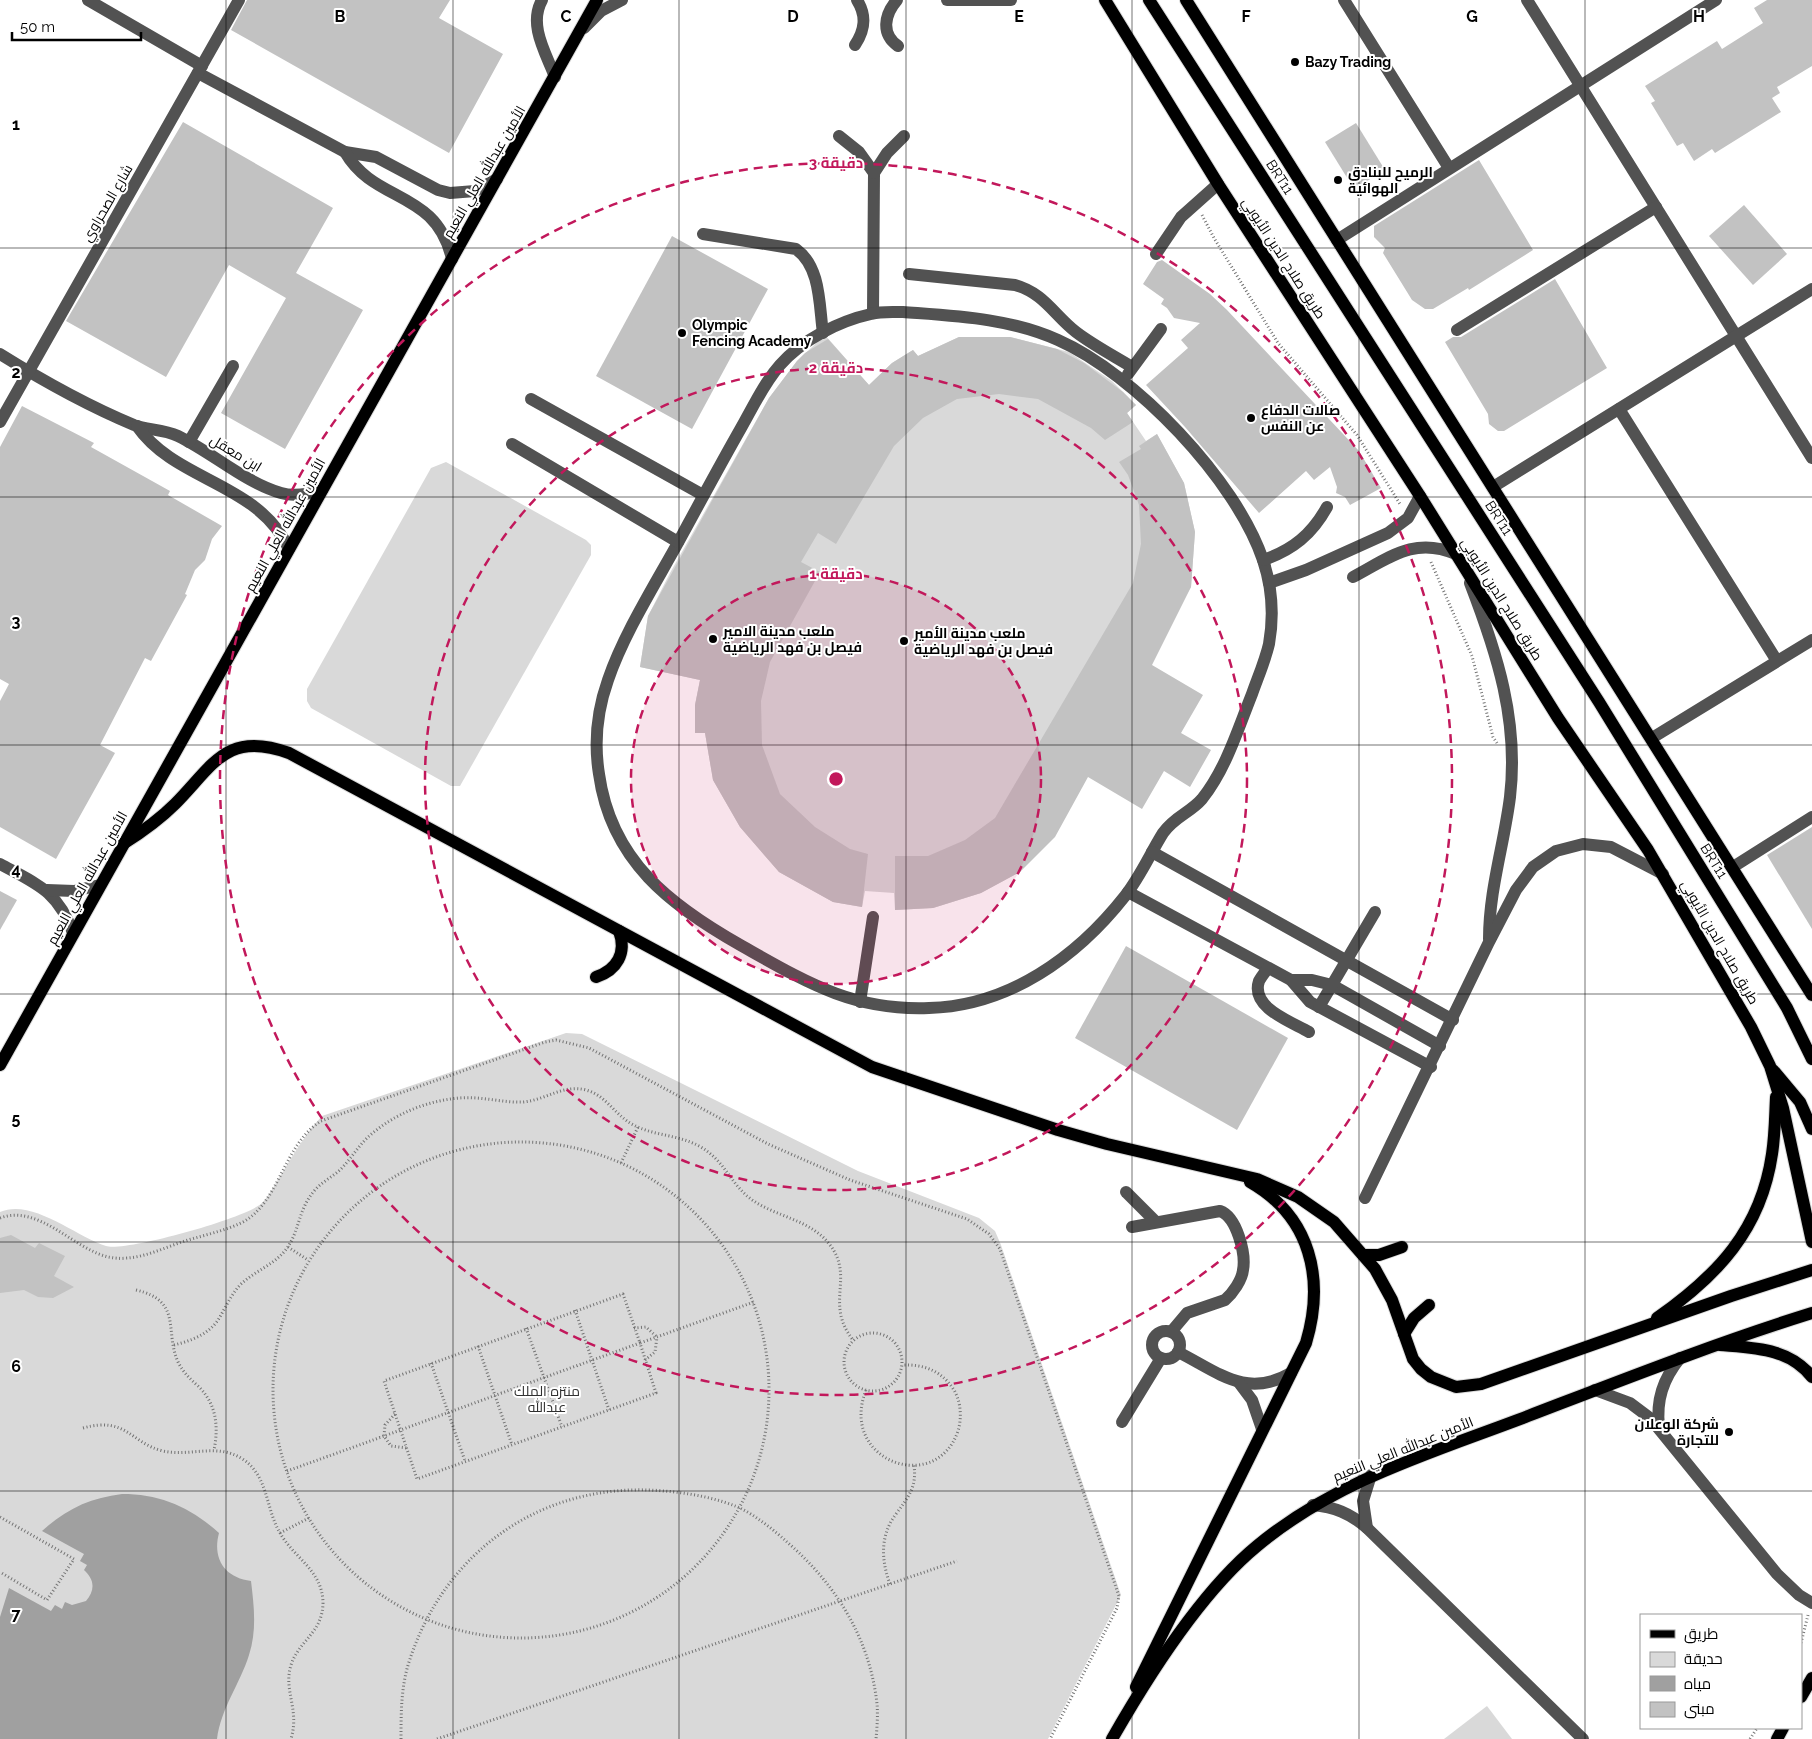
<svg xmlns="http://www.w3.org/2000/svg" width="1812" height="1739" viewBox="0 0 1812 1739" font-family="Raleway,Cairo,sans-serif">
	<rect width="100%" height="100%" fill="#fff"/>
	<g fill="#d9d9d9">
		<polygon points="825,335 869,385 892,363 913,350 918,356 959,337 1010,337 1069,352 1112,381 1136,405 1127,413 1146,441 1157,434 1184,483 1195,532 1191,587 1020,872 981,893 933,908 895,910 894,893 865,891 862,907 833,902 779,872 740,827 713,780 705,733 695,733 695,705 700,680 640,667 648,616 670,573 769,398 797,361"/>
		<polygon points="446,462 586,540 591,545 591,555 460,786 451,786 311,708 307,701 307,689 431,468"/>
		<path d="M 566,1033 L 582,1034 L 858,1171 L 979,1218 L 995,1231 L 1001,1245 L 1121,1595 L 1048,1739 L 0,1739 L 0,1212 C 32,1198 75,1236 106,1246 C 125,1252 247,1218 262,1203 C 270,1195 276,1182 283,1172 C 295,1152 306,1133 322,1116 Z"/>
		<polygon points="1487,1706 1512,1739 1444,1739"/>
	</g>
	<path fill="#a0a0a0" d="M 122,1494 C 160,1494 190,1507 219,1533 C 212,1559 225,1578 251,1581 C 254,1606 257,1630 249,1655 C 240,1684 221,1708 217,1739 L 0,1739 L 0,1617 L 9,1588 L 51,1611 L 55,1605 L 62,1609 L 65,1602 L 72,1605 L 86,1601 C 95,1590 95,1580 84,1570 L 87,1565 L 80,1561 L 84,1554 L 42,1531 C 66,1509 90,1498 122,1494 Z"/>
	<g fill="#c2c2c2">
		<polygon points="247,0 450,0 439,18 503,54 449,153 231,30"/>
		<polygon points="1767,0 1812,0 1812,66 1777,87 1780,93 1772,98 1781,112 1715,153 1712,149 1694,161 1683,143 1677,146 1651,103 1655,101 1645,86 1717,41 1722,49 1763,23 1754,8"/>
		<polygon points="183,122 333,208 296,273 363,310 285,449 221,413 286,298 229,265 166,377 66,321"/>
		<polygon points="1356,123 1385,170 1354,189 1325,142"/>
		<polygon points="1479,160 1533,250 1469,290 1468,288 1433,309 1425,309 1412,300 1383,253 1385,248 1374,237 1374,226"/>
		<polygon points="1744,205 1787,254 1753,285 1709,236"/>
		<polygon points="672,236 768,289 692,429 596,376"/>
		<polygon points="1162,260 1210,294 1227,310 1359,451 1381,488 1350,505 1345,497 1336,493 1337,487 1330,467 1314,480 1306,471 1259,513 1185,427 1146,385 1188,348 1181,340 1200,323 1174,318 1167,308 1161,304 1164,299 1143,284 1157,262"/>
		<polygon points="1555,279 1607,368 1504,431 1498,431 1489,424 1488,414 1445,342 1453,337 1461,337"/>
		<polygon points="959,337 1010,337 1057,349 1084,363 1123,392 1136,405 1127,413 1133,422 1105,440 1091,428 1038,399 999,394 957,399 923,418 894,446 836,544 818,533 801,562 820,572 770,662 761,701 762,745 780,794 815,827 850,849 868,854 862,907 833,902 779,872 740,827 713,780 705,733 695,733 695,705 700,680 640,667 648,616 769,398 797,361 805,353 828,339 869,385 892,363 913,350 918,356"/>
		<polygon points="22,406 94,443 91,447 170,491 168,495 222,526 212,539 205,560 195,570 185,594 187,595 151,661 145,658 100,745 115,753 56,859 0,827 0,701 9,684 0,679 0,447"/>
		<polygon points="1157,434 1184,483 1195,532 1191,587 1152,665 1203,695 1181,733 1211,750 1190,787 1164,771 1142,809 1088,777 1055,837 1020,872 981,893 933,908 895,910 895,856 928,856 965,840 995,818 1133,583 1141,544 1139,505 1128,475 1119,462 1141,449 1139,446"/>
		<polygon points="1812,827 1812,929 1767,855"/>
		<polygon points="0,891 17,900 0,930"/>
		<polygon points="1126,946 1288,1038 1237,1130 1075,1038"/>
		<polygon points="11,1235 35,1248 39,1243 65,1256 54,1276 74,1287 53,1298 38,1297 24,1290 0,1293 0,1238"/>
	</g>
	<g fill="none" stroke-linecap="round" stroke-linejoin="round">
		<g stroke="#dbdbdb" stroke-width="14">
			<g id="major">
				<polyline points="1105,0 1218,184 1420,496 1558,718 1648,850 1751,1027 1770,1066 1783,1108 1812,1242"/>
				<polyline points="1149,0 1599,702 1787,1008 1812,1059"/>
				<polyline points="1186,0 1812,995"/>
				<path d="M 123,844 C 142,832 159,820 175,804 C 213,766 226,730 289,753 L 872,1067 L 1058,1130 L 1107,1144 L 1257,1179 L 1298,1197 L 1334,1222 L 1375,1269 L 1392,1300 L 1413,1359 L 1421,1369 L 1431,1377 L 1456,1387 L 1481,1384 L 1731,1296 L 1812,1270"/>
				<path d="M 596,977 C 617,970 627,953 619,931"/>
				<polyline points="0,1065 597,0"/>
				<polyline points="1773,1070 1800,1102 1812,1129"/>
				<polyline points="1363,1255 1379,1255 1402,1247"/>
				<path d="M 1657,1318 C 1717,1276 1761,1230 1772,1154 C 1775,1135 1775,1116 1776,1097"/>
				<polyline points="1404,1334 1414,1318 1429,1305"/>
				<path d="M 1720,1345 C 1755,1348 1789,1348 1812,1377"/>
				<path d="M 1136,1687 L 1306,1343 C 1325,1279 1311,1217 1250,1182"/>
				<polyline points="1801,1697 1812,1678"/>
				<path d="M 1112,1739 C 1148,1676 1201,1592 1257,1546 C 1336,1480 1434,1452 1528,1416 C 1622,1380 1716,1343 1812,1313"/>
				<polyline points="1777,1739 1783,1728"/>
			</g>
		</g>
		<g stroke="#747474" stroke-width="3" stroke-dasharray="1 2.5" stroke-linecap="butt">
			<polyline points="1202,215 1214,238 1278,343 1357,435 1400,504"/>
			<polyline points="1431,562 1472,656 1493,737 1497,743"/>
			<circle cx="521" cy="1390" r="248"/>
			<polyline points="621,1163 638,1127"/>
			<path d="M 0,1218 C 39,1204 72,1248 108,1257 C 114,1258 120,1259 127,1258 C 146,1257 166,1247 185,1241 C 204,1235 225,1231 243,1222 C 280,1202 283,1145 321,1121 L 545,1042 L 556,1040 L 589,1048 L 768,1144 L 850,1180 L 967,1219 L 989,1234 L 1000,1249 L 1119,1596 L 1117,1608 L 1050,1739"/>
			<polyline points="288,1247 308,1260"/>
			<path d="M 136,1290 C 183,1301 164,1330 178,1362 C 183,1372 190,1379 198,1386 C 216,1403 219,1426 214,1450"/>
			<polyline points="575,1310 609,1410"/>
			<polyline points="526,1328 562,1427"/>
			<polyline points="634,1328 646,1327 657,1337"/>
			<circle cx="873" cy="1362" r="29"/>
			<path d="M 174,1345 C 190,1341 208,1335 218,1320 C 225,1309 230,1296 240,1285 C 254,1271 275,1265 287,1248 C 300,1230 298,1209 315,1190 C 322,1182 332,1177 340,1170 C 350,1160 357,1148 367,1138 C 392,1115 425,1101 459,1098 C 481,1096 503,1103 523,1102 C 546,1100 563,1084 586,1090 C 605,1095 614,1113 630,1123 C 651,1136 677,1134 699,1146 C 724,1160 728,1179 747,1196 C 772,1217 810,1218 830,1245 C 855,1278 824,1303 853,1340"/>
			<polyline points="478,1346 512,1445"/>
			<polyline points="645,1360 655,1352 657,1337"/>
			<polyline points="431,1363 465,1461"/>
			<path d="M 866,1390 C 838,1461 936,1496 958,1431 C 962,1418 961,1402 954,1390 C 942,1371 924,1364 902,1365"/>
			<polyline points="395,1414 385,1425 384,1436 391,1446 407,1448"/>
			<path d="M 83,1428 C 127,1416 130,1443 163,1451 C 189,1457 216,1443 241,1458 C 269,1475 265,1508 280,1533 C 294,1558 322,1570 323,1602 C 323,1633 299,1640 291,1665 C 283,1691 300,1709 291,1739"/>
			<path d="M 287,1471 C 405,1429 522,1385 640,1343 L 656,1393 L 417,1479 L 384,1381 L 623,1294 L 640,1343 L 754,1302"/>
			<polyline points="0,1517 74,1559 47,1600 0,1572"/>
			<polyline points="280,1533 309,1518"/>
			<path d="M 890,1584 C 881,1560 880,1535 896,1514 C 908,1497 917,1488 914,1465"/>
			<polyline points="1801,1643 1808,1615"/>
			<path d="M 401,1739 C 401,1713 401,1687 409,1662 C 445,1549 546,1480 664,1491 C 689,1493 717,1498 740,1508 C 756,1516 774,1530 787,1542 C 836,1584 870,1639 877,1704 C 878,1715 877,1728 876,1739"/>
			<polyline points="437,1739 957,1561"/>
			<polyline points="1750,1739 1757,1728"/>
		</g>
		<g stroke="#525252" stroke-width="12">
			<polyline points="88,0 202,66"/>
			<path d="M 542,0 C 528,25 546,53 555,77"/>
			<path d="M 897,0 C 884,15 881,34 898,46"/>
			<polyline points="947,0 1011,0"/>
			<polyline points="1344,0 1449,168"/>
			<polyline points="1527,0 1812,458"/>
			<polyline points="584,28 601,11 622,0"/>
			<path d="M 855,45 C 865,30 867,16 857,0"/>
			<polyline points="198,73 345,152 376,157 438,190 450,193 475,191 497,179"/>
			<polyline points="839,136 859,152 874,173 873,313"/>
			<path d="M 345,152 C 375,204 436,189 452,259"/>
			<polyline points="874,173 887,153 904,136"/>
			<path d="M 703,234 L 796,249 C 821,267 819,305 823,333"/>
			<polyline points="1337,240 1716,0"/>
			<polyline points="1156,254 1181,217 1218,184"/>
			<path d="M 909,274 L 1015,285 C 1044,293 1054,315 1076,332 C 1093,345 1114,356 1132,367"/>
			<path d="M 903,312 C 956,316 1009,318 1058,340 C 1135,374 1236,480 1263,560 C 1272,587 1274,616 1269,644 C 1265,661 1258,677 1252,694 C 1238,729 1226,769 1202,799 C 1190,813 1175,816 1163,833 C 1150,854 1140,877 1125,896 C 1077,957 1009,1006 929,1008 C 853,1011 806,982 742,946 C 671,906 611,861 599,774 C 594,743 597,711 608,680 C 624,633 656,583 680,539 C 700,502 720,465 741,428 C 753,407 764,383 780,365 C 802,340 839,321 871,314 C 881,311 893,312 903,312 Z"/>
			<polyline points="1457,330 1656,207"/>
			<path d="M 0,354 C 40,379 91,407 134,425 C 147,430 163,429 178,436 C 213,453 244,482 281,493 C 295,497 309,494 322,490"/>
			<polyline points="1128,374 1161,329"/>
			<polyline points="531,399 703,495"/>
			<polyline points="1619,409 1777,661"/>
			<polyline points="0,422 239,0"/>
			<path d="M 137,426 C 176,482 258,482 289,549"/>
			<polyline points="189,442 233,366"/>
			<polyline points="512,444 678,542"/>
			<polyline points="1493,487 1812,289"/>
			<path d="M 1263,560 C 1293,550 1312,534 1327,507"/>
			<path d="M 1353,577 C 1389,558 1414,536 1456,554"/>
			<polyline points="1269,583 1306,570 1388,533 1408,518 1420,496"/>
			<path d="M 1470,583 C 1497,653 1519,721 1510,797 C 1504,845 1489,890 1489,939"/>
			<polyline points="1652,738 1812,640"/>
			<polyline points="1152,852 1453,1020"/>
			<path d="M 0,864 C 37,884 58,891 73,933"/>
			<polyline points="1733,867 1812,817"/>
			<polyline points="47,890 74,891 100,885"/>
			<polyline points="1128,892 1291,980 1310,1002 1431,1067"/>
			<path d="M 1268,968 C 1265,972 1261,977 1259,981 C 1250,1008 1292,1022 1309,1032"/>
			<polyline points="1291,980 1312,980 1332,985 1440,1046"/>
			<polyline points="860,1002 873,917"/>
			<polyline points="1319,1007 1375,912"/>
			<polyline points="1126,1192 1156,1222"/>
			<polyline points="1365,1198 1489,942 1516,890 1533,867 1556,851 1583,844 1611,847 1663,874"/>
			<path d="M 1132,1227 L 1220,1211 C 1237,1217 1246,1254 1243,1270 C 1242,1280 1233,1293 1225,1300 L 1187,1313 L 1171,1332"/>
			<circle cx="1166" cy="1345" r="14"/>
			<path d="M 1178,1352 C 1218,1372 1246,1399 1291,1373"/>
			<polyline points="1240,1384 1252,1400 1262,1429"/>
			<polyline points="1595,1390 1630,1403 1650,1418 1777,1574 1799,1595 1812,1603"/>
			<polyline points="1122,1422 1161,1358"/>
			<path d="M 1659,1427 C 1656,1400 1663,1379 1680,1358"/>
			<path d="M 1313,1505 C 1334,1507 1350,1513 1367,1528 L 1583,1739"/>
			<polyline points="1367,1528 1363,1501 1371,1475"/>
		</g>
		<use href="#major" stroke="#000" stroke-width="12"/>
	</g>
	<path fill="none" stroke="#000" stroke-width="1" stroke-opacity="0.55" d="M 226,0 L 226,1739M 453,0 L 453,1739M 679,0 L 679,1739M 906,0 L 906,1739M 1132,0 L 1132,1739M 1359,0 L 1359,1739M 1585,0 L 1585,1739M 0,248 L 1812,248M 0,497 L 1812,497M 0,745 L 1812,745M 0,994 L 1812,994M 0,1242 L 1812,1242M 0,1491 L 1812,1491"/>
	<circle cx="836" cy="779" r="205" fill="#c2185b" fill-opacity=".12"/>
	<g fill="none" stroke="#c2185b" stroke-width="2.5" stroke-dasharray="9 6">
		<circle cx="836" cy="779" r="205"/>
		<circle cx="836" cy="779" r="411"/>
		<circle cx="836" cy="779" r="616"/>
	</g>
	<g fill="#000" stroke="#fff" stroke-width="2">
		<circle cx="1295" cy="62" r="5"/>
		<circle cx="1338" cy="180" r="5"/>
		<circle cx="682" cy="333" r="5"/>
		<circle cx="1251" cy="418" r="5"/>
		<circle cx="713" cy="639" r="5"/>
		<circle cx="904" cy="641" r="5"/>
		<circle cx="1729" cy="1432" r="5"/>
	</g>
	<g text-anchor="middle" stroke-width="4" stroke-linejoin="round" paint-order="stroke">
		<g font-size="14" font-weight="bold" fill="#000" stroke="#fff" text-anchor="start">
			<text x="1305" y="67">Bazy Trading</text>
			<text x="1348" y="177">الرميح للبنادق<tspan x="1348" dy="16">الهوائية</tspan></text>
			<text x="692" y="330">Olympic<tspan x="692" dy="16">Fencing Academy</tspan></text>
			<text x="1261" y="415">صالات الدفاع<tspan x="1261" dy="16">عن النفس</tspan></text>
			<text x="723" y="636">ملعب مدينة الامير<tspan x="723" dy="16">فيصل بن فهد الرياضية</tspan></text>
			<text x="914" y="638">ملعب مدينة الأمير<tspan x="914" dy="16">فيصل بن فهد الرياضية</tspan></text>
			<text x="1719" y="1429" text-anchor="end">شركة الوعلان<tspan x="1719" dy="16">للتجارة</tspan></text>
		</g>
		<g font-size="14" fill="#000" stroke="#fff">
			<text transform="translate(484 172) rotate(-60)" y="5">الأمين عبدالله العلي النعيم</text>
			<text transform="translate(1280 177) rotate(57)" y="5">BRT11</text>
			<text transform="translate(107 203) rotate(-60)" y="5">شارع الصحراوي</text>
			<text transform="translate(1284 258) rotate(57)" y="5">طريق صلاح الدين الأيوبي</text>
			<text transform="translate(236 453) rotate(31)" y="5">ابن معقل</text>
			<text transform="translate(1499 518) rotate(57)" y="5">BRT11</text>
			<text transform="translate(285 525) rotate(-61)" y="5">الأمين عبدالله العلي النعيم</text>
			<text transform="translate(1502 599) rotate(58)" y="5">طريق صلاح الدين الأيوبي</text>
			<text transform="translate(1714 861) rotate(58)" y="5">BRT11</text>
			<text transform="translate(87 878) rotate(-61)" y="5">الأمين عبدالله العلي النعيم</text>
			<text transform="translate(1720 942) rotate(60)" y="5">طريق صلاح الدين الأيوبي</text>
			<text transform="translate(1403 1449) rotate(-22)" y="5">الأمين عبدالله العلي النعيم</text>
		</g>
		<g font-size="14" fill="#303030" stroke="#fff">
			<text x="547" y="1396">منتزه الملك<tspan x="547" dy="16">عبدالله</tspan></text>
		</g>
	</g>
	<g font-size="16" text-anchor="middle" font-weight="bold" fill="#000" stroke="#fff" stroke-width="4" stroke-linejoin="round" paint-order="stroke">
		<text x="340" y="22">B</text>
		<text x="566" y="22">C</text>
		<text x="793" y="22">D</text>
		<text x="1019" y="22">E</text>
		<text x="1246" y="22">F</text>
		<text x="1472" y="22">G</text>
		<text x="1699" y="22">H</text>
		<text x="16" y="130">1</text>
		<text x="16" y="378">2</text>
		<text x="16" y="627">3</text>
		<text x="16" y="875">4</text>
		<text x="16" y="1124">5</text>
		<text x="16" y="1372">6</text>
		<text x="16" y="1620">7</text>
	</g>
	<circle cx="836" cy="779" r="8" fill="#c2185b" stroke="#fff" stroke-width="2.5"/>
	<g font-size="15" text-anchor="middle" font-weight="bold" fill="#c2185b" stroke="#fff" stroke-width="4" stroke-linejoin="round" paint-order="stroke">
		<text x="836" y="168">3 دقيقة</text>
		<text x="836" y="373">2 دقيقة</text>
		<text x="836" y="579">1 دقيقة</text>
	</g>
	<rect x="1640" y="1614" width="162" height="115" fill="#ffffff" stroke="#999999"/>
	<rect x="1650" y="1630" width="25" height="8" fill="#000000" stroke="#999999"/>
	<text x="1684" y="1639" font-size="15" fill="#000000">طريق</text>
	<rect x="1650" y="1652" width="25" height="15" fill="#d9d9d9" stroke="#999999"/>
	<text x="1684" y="1664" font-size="15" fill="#000000">حديقة</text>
	<rect x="1650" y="1676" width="25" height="15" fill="#a0a0a0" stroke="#999999"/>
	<text x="1684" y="1689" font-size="15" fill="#000000">مياه</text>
	<rect x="1650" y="1702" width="25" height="15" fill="#c2c2c2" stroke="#999999"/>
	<text x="1684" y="1714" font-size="15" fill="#000000">مبنى</text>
	<path d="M12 32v8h129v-8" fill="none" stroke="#000000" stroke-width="2.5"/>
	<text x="20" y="32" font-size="15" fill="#000000" stroke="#ffffff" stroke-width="4" paint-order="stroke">50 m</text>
</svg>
